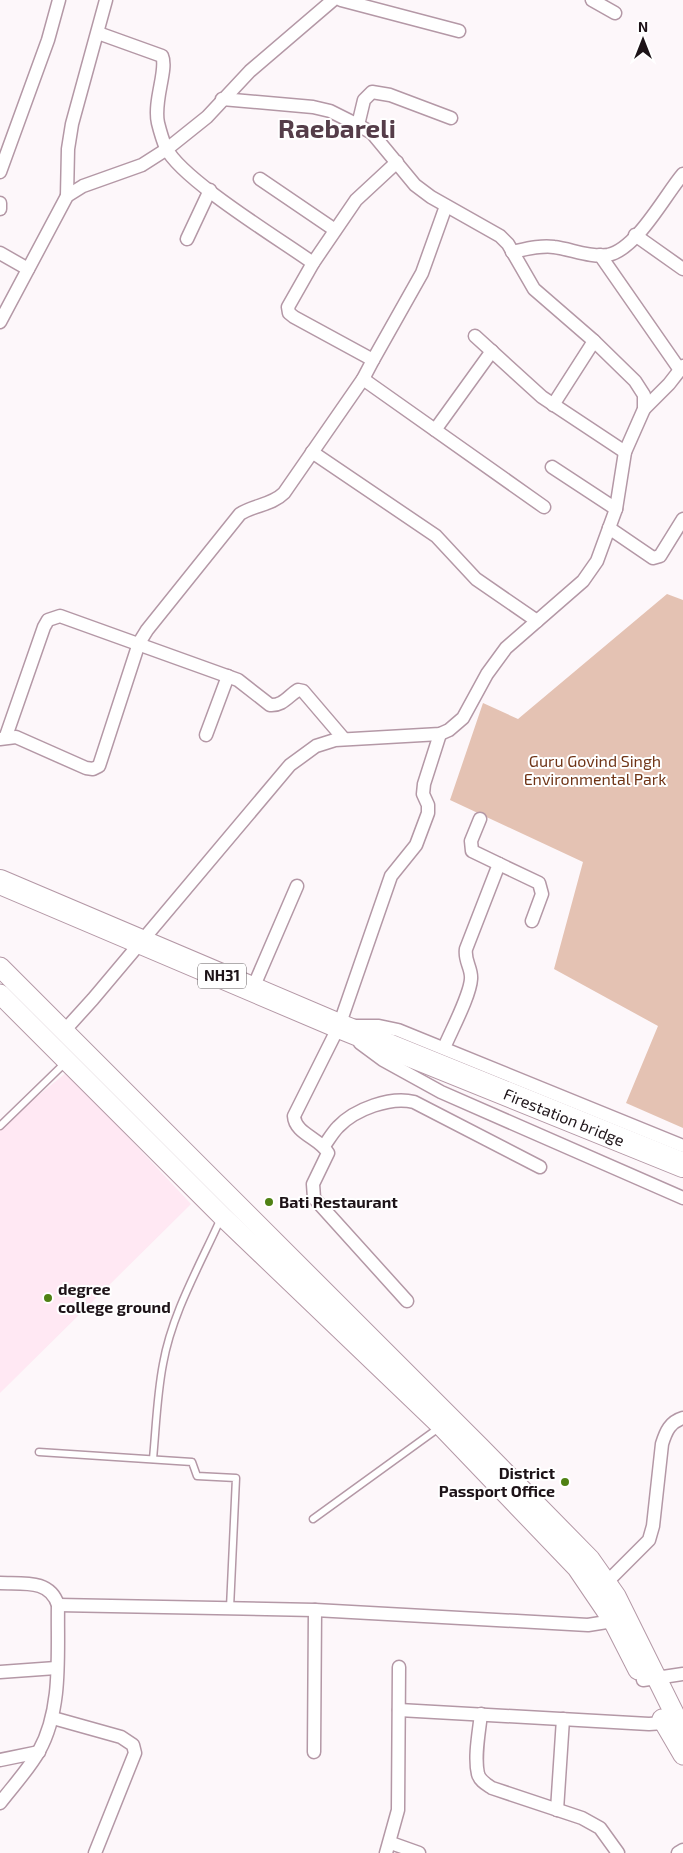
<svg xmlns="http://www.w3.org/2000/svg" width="683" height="1853" viewBox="0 0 683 1853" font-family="'Exo 2',sans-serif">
	<rect width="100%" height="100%" fill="#fdf7fa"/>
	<polygon fill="#ffe8f3" points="67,1072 191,1204 0,1393 0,1127"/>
	<polygon fill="#e4c2b3" points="667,594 683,600 683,1128 626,1103 658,1026 554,969 583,862 450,800 483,703 518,719"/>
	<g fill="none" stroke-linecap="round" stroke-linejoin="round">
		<g stroke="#b498a6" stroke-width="9">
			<g id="lane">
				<polyline points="0,1126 66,1062"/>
				<polyline points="39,1452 192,1462 197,1476 236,1478 230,1608"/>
				<path d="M 153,1459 C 156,1427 157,1395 163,1364 C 172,1313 200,1265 221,1218"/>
				<polyline points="313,1519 440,1427"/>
			</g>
		</g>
		<g stroke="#b498a6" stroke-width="15">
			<g id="street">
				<polyline points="341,0 459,31"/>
				<polyline points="592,0 615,13"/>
				<path d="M 98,33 L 162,56 C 168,69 153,101 158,123 C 160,131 163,141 166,148 C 182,180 281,240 313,263"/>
				<polyline points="358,125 364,100 372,92 390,95 451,118"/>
				<polyline points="0,172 48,40 59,0"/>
				<polyline points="260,179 335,230"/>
				<polyline points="67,196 68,149 72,124 106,0"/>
				<polyline points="0,203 0,209"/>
				<polyline points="635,235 683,269"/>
				<polyline points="187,239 210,190"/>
				<path d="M 512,252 C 526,249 541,245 554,247 C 571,249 591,258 608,255 C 637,249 665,195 683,174"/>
				<polyline points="0,253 28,269"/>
				<polyline points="600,255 680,370"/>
				<polyline points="0,322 67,196 83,186 142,165 167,149 207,117 250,71 333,0"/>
				<polyline points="475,336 542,397 625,452"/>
				<polyline points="373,360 422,273 446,206"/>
				<polyline points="363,379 544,507"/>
				<polyline points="553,405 594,341"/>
				<polyline points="644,409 669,384 683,366"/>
				<polyline points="435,430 492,351"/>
				<polyline points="312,452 436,536 476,579 537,621"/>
				<polyline points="552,467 616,509"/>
				<polyline points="609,528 653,558 660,556 683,519"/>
				<polyline points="206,735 228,676"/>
				<path d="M 6,736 L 44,627 L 48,620 L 60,616 L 238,680 L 270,705 C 283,706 288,696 298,690 L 303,691 L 344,739"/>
				<path d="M 0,739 L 16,737 L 86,768 L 93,769 L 99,766 L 139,643 L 147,630 L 240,514 C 254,505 272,505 284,493 L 363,379 L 373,360 L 294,317 L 289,313 L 288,307 L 313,263 L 356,200 L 397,162"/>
				<polyline points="499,864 539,883 542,894 532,921"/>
				<polyline points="253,988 297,886"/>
				<polyline points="354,1026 379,1026 398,1030 683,1146"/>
				<polyline points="64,1031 93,999 290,765 316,746 335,740 440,734 449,730 463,718 487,674 506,648 583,581 597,561 616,509 625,452 644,409 644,395 635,381 594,341 534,289 508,244 500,236 431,197 415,185 372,133 358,125 330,111 313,107 222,99"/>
				<polyline points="360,1043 383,1060 441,1092 683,1198"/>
				<path d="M 444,1048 C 451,1031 470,996 471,979 C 472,968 464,961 466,949 L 499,864 L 472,851 L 471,841 L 480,819"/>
				<path d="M 324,1146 C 329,1139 333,1132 338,1127 C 355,1109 391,1096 414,1102 L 540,1167"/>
				<path d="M 407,1301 L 314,1198 L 313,1184 L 328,1153 C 320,1138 295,1134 294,1116 L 339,1026 L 391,876 L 416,845 L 428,813 L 428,805 L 423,794 L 424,784 L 440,734"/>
				<path d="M 607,1582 L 649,1540 L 653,1526 L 662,1444 C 666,1431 670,1422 683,1418"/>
				<path d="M 0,1583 C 23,1584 50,1579 58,1605 C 57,1652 63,1708 39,1751 C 29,1769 13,1786 0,1803"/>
				<polyline points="58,1605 315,1610 588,1625 613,1621"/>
				<polyline points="0,1672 56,1668"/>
				<polyline points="643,1680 683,1674"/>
				<polyline points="399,1710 649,1724 664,1723"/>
				<path d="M 481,1714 C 479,1732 474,1757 478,1774 C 480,1781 486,1784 492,1788 L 582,1818 L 600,1828 L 618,1853"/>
				<polyline points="53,1718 121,1737 133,1745 135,1753 95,1853"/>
				<polyline points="314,1752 315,1610"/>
				<polyline points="0,1760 39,1752"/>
				<polyline points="557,1810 563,1719"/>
				<polyline points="391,1843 419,1853"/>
				<polyline points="386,1853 398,1810 399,1667"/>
				<polyline points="678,1853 683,1850"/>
			</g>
		</g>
		<g stroke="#b498a6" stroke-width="21">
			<g id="secondary">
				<polyline points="0,967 480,1447 590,1559 616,1596 683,1731"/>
				<polyline points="0,994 222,1216 441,1426 577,1568 613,1621 638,1670"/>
				<polyline points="662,1719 683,1755"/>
			</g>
		</g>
		<g stroke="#b498a6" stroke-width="26">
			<polyline id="highway" points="0,882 339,1026 683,1165"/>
		</g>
		<use href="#lane" stroke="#fff" stroke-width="6"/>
		<use href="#street" stroke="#fff" stroke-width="12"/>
		<use href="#secondary" stroke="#fff" stroke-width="19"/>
		<use href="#highway" stroke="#fff" stroke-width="24"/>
	</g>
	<g fill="#508114" stroke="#fff" stroke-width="2">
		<circle cx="269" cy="1202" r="5"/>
		<circle cx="48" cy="1298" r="5"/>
		<circle cx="565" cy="1482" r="5"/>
	</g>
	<g text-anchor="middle" stroke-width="4" stroke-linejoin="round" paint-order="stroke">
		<rect fill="#fff" stroke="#615a5d" stroke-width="1" x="198" y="963.5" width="48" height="25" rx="4"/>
		<g font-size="15" font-weight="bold" fill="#1d1318">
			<text x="222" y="981">NH31</text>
		</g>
		<g font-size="16" fill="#6f3416" stroke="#fff">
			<text x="595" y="767">Guru Govind Singh<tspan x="595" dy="18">Environmental Park</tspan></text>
		</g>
		<g font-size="16" fill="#1d1318" stroke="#fff">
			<text transform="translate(564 1117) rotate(22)" y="6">Firestation bridge</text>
		</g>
		<g font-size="16" font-weight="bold" fill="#1d1318" stroke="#fff" text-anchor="start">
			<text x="279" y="1208">Bati Restaurant</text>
			<text x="58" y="1295">degree<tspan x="58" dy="18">college ground</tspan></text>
			<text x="555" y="1479" text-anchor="end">District<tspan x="555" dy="18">Passport Office</tspan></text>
		</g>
		<g font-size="26" font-weight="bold" fill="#553d49" stroke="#fff">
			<text x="337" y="138">Raebareli</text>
		</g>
	</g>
	<g transform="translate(643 40)" stroke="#ffffff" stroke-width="4" paint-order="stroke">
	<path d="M0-4L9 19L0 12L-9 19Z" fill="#1d1318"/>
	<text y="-8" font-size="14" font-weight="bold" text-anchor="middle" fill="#1d1318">N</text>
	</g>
</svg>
